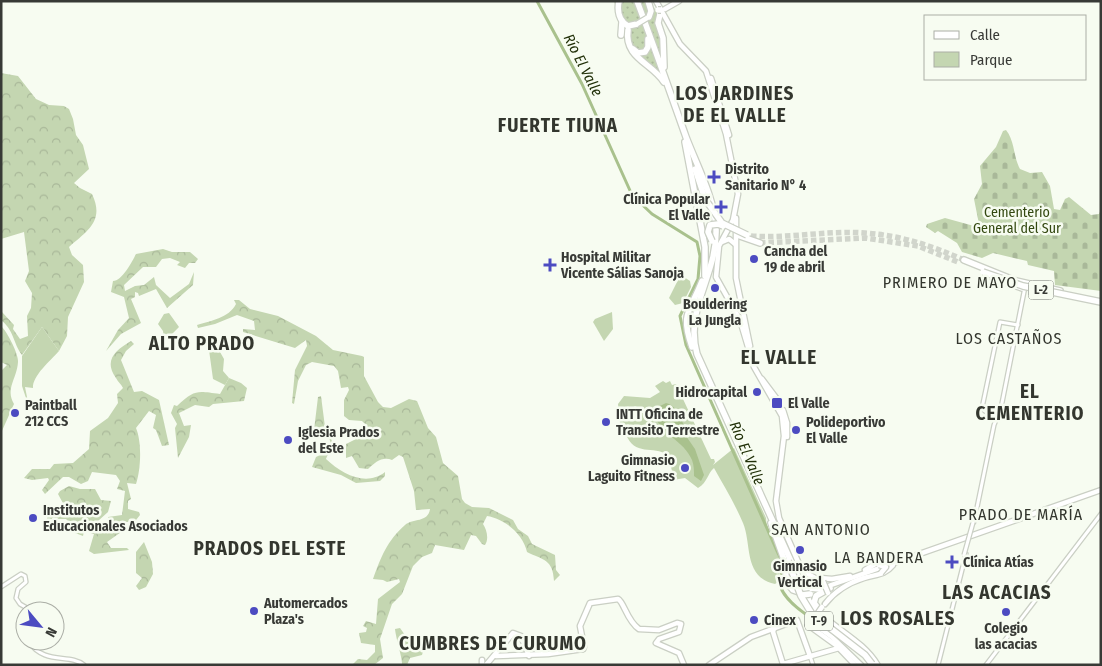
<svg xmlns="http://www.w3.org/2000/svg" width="1102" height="666" viewBox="0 0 1102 666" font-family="'Fira Sans Condensed',sans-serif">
	<defs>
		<pattern id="grass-dots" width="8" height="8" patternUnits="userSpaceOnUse" patternTransform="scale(1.25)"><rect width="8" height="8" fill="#c4d6b1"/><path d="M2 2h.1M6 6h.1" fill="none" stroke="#a9b899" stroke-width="1.8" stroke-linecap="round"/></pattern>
		<pattern id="forest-crowns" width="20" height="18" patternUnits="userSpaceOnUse" patternTransform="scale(1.25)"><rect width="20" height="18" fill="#c4d6b1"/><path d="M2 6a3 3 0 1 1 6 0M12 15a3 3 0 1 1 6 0" fill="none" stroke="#a9b899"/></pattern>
		<pattern id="cemetery-stones" width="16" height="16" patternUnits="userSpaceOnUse" patternTransform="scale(1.25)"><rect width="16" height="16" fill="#c4d6b1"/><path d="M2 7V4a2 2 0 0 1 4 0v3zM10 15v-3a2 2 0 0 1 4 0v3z" fill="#a9b899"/></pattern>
	</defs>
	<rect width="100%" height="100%" fill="#f7fcf1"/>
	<g fill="url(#grass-dots)">
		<polygon points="614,1 635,1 664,82 640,61 628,40 622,35 623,29"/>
		<path d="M 637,1 L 649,1 L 652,8 L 661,10 C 657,21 662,49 663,62 Z"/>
	</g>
	<g fill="url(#forest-crowns)">
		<path d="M 1,73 L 18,76 L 36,99 L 49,105 L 64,106 L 69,109 L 73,119 L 76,135 L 83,145 L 89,169 L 74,183 L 80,188 L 92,194 C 105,221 87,231 69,247 L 72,255 L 83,265 L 84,282 L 68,317 L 67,336 L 59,351 L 42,327 L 22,355 C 13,343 14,330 1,320 L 2,312 L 14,325 L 13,329 L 20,339 L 28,336 L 27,316 L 31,308 L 32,293 L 25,281 L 29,271 L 24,232 L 1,239 Z"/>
		<path d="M 163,249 L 172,252 L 190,252 L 198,259 L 195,263 L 189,263 L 185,268 L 177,265 L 180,262 L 170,258 L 162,259 L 156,267 L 143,267 L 124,285 L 125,291 L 135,286 L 144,285 L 154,277 L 156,285 L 170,298 L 189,284 L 194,272 L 193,285 L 167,308 L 156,289 L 139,296 L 138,293 L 135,292 L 135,297 L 131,299 L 141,323 L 121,334 L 106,351 L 118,330 L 129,318 L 124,297 L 111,292 L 113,281 C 122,281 132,262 136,254 Z"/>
		<path d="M 234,300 L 239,300 L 250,309 L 278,316 L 316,336 L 333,350 L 362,356 L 364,357 L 364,376 L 378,402 L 383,407 L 391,408 L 409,399 L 417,401 L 428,428 L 436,437 L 443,463 L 458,476 L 462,499 L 465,503 L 472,507 L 489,508 L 513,520 L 518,529 L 528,536 L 532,544 L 555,555 L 556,570 L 560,575 L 554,581 C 553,559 543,560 527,552 C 523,534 505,519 487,516 L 483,524 C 487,530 489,539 485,545 L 482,544 L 476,536 L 471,535 L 464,550 L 435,545 L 432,553 L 422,557 L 413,566 L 402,594 L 392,604 L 380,639 L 383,658 L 374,665 L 352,665 L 358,659 L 367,660 L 375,652 L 375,645 L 361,643 L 359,633 L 366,632 L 367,628 L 363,626 L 366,621 L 376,624 L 378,599 L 400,582 L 399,579 L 387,582 L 383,580 L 373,579 C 381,557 387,541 405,525 C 413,518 428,523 430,509 L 416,510 L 414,491 L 403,457 L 399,455 L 392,460 C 383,456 375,462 368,469 L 359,468 L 352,456 L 346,458 L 346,444 L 360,437 L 366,425 L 362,421 L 349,420 L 344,416 L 344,400 L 349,390 L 348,387 L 341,388 L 338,371 L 334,366 L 312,362 L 306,365 L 298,381 L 294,404 L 292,403 L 295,370 L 307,346 L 306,340 L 295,348 L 243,332 L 243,329 L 255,330 L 254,321 L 237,315 L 215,324 L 198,328 L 197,325 C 210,321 229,318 236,304 Z"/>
		<path d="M 1,326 C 7,331 19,355 18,362 C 17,379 5,388 14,404 L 1,433 L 1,371 L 7,365 L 1,362 Z"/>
		<path d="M 131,341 L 134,344 L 126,351 L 121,360 L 134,392 L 142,391 L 159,400 L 169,445 L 162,446 L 156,430 L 153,428 L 156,415 L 149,411 L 136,428 C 142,442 141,469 136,484 L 127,483 L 131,499 L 128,501 L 128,509 L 139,512 L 140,515 L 136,520 L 123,523 L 124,530 L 107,542 L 111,548 L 127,548 L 129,550 L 94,554 L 89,551 L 94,534 L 84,531 L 83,536 L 70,531 L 69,522 L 66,519 L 47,519 L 47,515 L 60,513 L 65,507 L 58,494 L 60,491 L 69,486 L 80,489 L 95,489 L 101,500 L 111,501 L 108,512 L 98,521 L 100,527 L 110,526 L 108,517 L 122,515 L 125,491 L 117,489 L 120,481 L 116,475 L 92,472 L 88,481 L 81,484 L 69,477 L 63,477 L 45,494 L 42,490 L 49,480 L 48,478 L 32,480 L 24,478 L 32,469 L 50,469 L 54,464 L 73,463 L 89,449 L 90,431 L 108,418 L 118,403 L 117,394 L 123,388 C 121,384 118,382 116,378 C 103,360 116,350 131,341 Z"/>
		<path d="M 229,378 L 241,383 L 247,388 L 244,401 L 213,404 L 209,407 L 195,405 L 179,413 L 184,426 L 191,425 L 189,437 L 178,458 L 175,428 L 177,424 L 171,413 L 174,405 L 177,406 C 195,389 197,391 220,394 Z"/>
		<path d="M 321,396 L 325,427 L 326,431 L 333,433 L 331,438 C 336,455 331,446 326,459 C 342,474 366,487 385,472 L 385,476 L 380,481 L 356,483 L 341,475 L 312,467 L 316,457 L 330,450 L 332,446 L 329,438 L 314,430 L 318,397 Z"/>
		<polygon points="144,542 152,562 153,574 146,587 139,590 136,586 142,578 136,573 136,552"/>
		<path d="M 400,628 L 405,635 L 414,639 L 415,644 L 426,641 L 422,655 L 410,658 L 407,665 L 402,665 C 403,660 396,639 395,629 Z"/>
	</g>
	<path fill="url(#cemetery-stones)" d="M 1006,130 C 1015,141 1013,156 1020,169 L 1030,173 L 1042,172 L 1050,186 L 1054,209 L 1060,210 L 1065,199 L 1069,197 L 1091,215 L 1099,214 L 1101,209 L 1101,291 L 1055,285 L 1054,271 L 1028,265 L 1027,261 L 993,253 L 982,258 L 962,252 L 957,243 L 938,231 L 935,233 L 926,227 L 927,224 L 945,218 L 974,226 L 979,224 L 974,199 L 982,184 L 980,166 L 996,147 L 1003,131 Z"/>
	<g fill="#c4d6b1">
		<polygon points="684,277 690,281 691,287 683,303 675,305 669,298 679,278"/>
		<polygon points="612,312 613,329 604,341 593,322 595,319"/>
		<polygon points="169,313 179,327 167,339 164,338 163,331 158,324 164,314"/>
		<path d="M 42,327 L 59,351 C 51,360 32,376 33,388 L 25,387 L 29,407 L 22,386 L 22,356 Z"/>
		<polygon points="229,338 231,342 223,346 220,352 224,359 223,371 229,378 225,385 213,379 209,350 205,343"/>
		<path d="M 663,381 L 666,383 L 670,381 L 672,385 L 676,384 L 711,459 L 714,459 L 715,462 L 713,465 L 734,448 L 766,518 C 767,544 786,553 778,582 L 775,584 C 743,577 752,544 743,523 C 735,504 724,486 714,468 C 707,474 708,482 698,488 L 685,478 L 673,480 L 671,477 L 672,471 L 668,455 C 653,445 634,457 626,434 L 621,433 L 618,404 L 624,396 L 650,398 L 660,392 L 655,386 Z"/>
	</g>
	<path fill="#a9c18d" d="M 666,403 C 680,407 679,420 687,429 L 686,436 L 695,449 L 704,475 L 701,481 L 694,476 C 694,471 694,465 692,460 C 684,440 660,435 655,415 L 658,407 Z"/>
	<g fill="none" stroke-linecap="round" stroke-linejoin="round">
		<path stroke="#a9c18d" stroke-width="3" d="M 537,1 L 582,84 L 632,195 L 652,214 L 697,242 L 700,256 L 698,279 L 680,316 L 686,345 L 781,560 C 784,568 782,572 780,580 C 778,595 802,612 813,619"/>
		<g stroke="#d1d5cc" stroke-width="5.5" stroke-dasharray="5.5 3" stroke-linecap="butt">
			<path d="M 751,236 C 789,239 827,230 865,233 C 903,236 929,245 964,260"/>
			<polyline points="760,243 865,238 918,246 958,262"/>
		</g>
		<g stroke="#cacfc4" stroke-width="5.5">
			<g id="minor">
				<polyline points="997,417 990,416 982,408 1000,322 1018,325"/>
				<polyline points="974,522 994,425 1001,408 1025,287"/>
				<polyline points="1,587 21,574 25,576 26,582 18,589 16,598 20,604 32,611"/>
				<path d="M 28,641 C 45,666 69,653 84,665"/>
				<polyline points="810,656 813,665"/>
				<polyline points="938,665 966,554"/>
				<polyline points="986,665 1101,514"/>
			</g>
		</g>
		<g stroke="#cacfc4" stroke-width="7">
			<g id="major">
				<polyline points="656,1 680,44 706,71 726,134 738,194 733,220 719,246 716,277 740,320 754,367 782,416 784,436 776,501 779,518 799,564 808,574 822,582"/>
				<polyline points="665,9 679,1"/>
				<polyline points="711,78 729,135"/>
				<polyline points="736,218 736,278 750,346"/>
				<polyline points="722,242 729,239 735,244"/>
				<polyline points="762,379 777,399"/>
				<polyline points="783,410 787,423 787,437"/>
				<polyline points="865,570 877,563 890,563"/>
				<polyline points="820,578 832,579 850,576"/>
				<polyline points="820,589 1101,490"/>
				<path d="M 825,604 C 835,591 848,583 864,578 C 876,574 884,576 893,565"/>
				<polyline points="810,621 832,637 861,665"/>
				<polyline points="808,625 837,646 855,665"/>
				<polyline points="774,628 773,632 783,664 839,648"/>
				<path d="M 583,649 L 584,647 L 580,626 L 590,603 L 618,599 C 624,602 627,621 639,629 L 659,630 L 677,623 L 681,624 L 679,632 L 659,639 L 656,643 L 679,653 L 684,665"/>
				<polyline points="496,656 548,654 583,649"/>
				<polyline points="482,665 482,660"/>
				<polyline points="486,665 513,633 521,636 529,656"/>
				<polyline points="709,665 751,637 797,620 810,656"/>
			</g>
		</g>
		<g stroke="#cacfc4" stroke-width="8">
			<g id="highway">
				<path d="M 619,1 C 617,11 619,21 628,26 L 637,24"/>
				<path d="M 637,1 C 654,46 670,92 686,137 C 697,166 714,197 716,228 C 718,274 684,308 697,354 L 809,601 C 827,627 861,638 877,665"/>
				<polyline points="648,1 651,11 649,17"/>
				<polyline points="660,14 658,23 663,38 664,67"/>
				<path d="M 628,30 C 624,58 652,63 664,82"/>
				<polyline points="621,35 622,22"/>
				<polyline points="633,49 638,53 645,52 648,47 648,39"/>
				<polyline points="685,142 705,247 705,276"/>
				<polyline points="695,169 705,199"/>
				<polyline points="737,235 760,243"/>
				<polyline points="964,260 1016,281 1060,291"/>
				<polyline points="989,276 1022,288"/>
				<path d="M 692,347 C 680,313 690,312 702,281"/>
				<polyline points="771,523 786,565 786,583"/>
				<polyline points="797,581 790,578 789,585 793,590 802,593"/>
				<polyline points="803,582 808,588 820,589"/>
				<polyline points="817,607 814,603 816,596 830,588"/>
				<polyline points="818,626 816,624 820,620 823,622"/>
			</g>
		</g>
		<use href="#minor" stroke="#fff" stroke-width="3"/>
		<use href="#major" stroke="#fff" stroke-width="4.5"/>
		<use href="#highway" stroke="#fff" stroke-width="5.5"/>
		<g stroke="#cacfc4" stroke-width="5.5" stroke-linecap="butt">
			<polyline id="minor-bridge" points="964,555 974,519"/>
		</g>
		<g stroke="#cacfc4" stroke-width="7" stroke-linecap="butt">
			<g id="major-bridge">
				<polyline points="637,24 647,18"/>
				<polyline points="879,565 886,567 881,573"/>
				<polyline points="823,581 828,593"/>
				<polyline points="813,620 822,607"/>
			</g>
		</g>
		<g stroke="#cacfc4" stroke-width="8" stroke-linecap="butt">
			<g id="highway-bridge">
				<polyline points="658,10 661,10"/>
				<polyline points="705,199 722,223 747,235"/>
				<polyline points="712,241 708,232 710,225 718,224 723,226"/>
				<polyline points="983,272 1023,286 1101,302"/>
				<polyline points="788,561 801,596 812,614 865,655 872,664"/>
				<polyline points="802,595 810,594"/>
			</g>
		</g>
		<use href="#minor-bridge" stroke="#fff" stroke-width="3"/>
		<use href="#major-bridge" stroke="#fff" stroke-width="4.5"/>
		<use href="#highway-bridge" stroke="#fff" stroke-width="5.5"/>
	</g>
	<g fill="#4c4bc1" stroke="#f7fcf1" stroke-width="2">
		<path d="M711.5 169.5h5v5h5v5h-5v5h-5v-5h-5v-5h5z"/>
		<path d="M718.5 199.5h5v5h5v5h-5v5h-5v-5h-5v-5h5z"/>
		<circle cx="754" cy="259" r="5"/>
		<path d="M547.5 257.5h5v5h5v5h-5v5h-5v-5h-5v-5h5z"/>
		<circle cx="715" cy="288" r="5"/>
		<circle cx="757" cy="392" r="5"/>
		<rect x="771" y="397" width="12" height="12" rx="2.5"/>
		<circle cx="15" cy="413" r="5"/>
		<circle cx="606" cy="422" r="5"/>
		<circle cx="796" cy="430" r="5"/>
		<circle cx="288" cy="440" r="5"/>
		<circle cx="685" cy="468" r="5"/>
		<circle cx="33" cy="518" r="5"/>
		<circle cx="800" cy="550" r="5"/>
		<path d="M949.5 554.5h5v5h5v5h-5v5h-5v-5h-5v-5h5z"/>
		<circle cx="254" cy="611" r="5"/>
		<circle cx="1006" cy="612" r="5"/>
		<circle cx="754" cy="620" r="5"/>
	</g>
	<g text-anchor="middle" stroke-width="5" stroke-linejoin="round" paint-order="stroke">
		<g fill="#f7fcf1" stroke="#71746e" stroke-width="1">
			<rect x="1028.5" y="280.5" width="25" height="19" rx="4"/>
			<rect x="805" y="611.5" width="28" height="19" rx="4"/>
		</g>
		<g font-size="12" font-weight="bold" fill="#383a36">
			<text x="1041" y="294">L-2</text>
			<text x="819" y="625">T-9</text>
		</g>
		<g font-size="14" font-weight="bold" fill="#383a36" stroke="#f7fcf1" text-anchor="start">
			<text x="725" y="174">Distrito<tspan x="725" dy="16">Sanitario N° 4</tspan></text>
			<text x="710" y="204" text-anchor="end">Clínica Popular<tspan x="710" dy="16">El Valle</tspan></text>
			<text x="764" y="256">Cancha del<tspan x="764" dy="16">19 de abril</tspan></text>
			<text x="561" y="262">Hospital Militar<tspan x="561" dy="16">Vicente Sálias Sanoja</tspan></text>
			<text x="715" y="309" text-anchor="middle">Bouldering<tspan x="715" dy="16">La Jungla</tspan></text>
			<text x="747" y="397" text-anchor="end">Hidrocapital</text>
			<text x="788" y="408">El Valle</text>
			<text x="25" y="410">Paintball<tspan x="25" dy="16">212 CCS</tspan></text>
			<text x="616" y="419">INTT Oficina de<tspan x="616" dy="16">Transito Terrestre</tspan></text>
			<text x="806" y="427">Polideportivo<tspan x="806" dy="16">El Valle</tspan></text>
			<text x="298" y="437">Iglesia Prados<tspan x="298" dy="16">del Este</tspan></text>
			<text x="675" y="465" text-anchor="end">Gimnasio<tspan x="675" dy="16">Laguito Fitness</tspan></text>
			<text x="43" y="515">Institutos<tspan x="43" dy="16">Educacionales Asociados</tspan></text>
			<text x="963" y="567">Clínica Atías</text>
			<text x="800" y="571" text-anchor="middle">Gimnasio<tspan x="800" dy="16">Vertical</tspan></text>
			<text x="264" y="608">Automercados<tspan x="264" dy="16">Plaza's</tspan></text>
			<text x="764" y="625">Cinex</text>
			<text x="1006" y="633" text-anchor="middle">Colegio<tspan x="1006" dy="16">las acacias</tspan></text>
		</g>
		<g font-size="14" fill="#334810" stroke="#f7fcf1">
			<text x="1017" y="217">Cementerio<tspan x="1017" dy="16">General del Sur</tspan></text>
		</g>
		<g font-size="15" font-style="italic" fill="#213008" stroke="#f7fcf1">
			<text transform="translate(583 65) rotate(63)" y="5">Río El Valle</text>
			<text transform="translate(747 453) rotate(67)" y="5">Río El Valle</text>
		</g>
		<g font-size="16" letter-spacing="1" fill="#33362e" stroke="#f7fcf1">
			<text x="950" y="288">PRIMERO DE MAYO</text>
			<text x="1009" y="344">LOS CASTAÑOS</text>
			<text x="1021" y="520">PRADO DE MARÍA</text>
			<text x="821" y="535">SAN ANTONIO</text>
			<text x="879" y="563">LA BANDERA</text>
		</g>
		<g font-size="19" font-weight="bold" letter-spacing="1" fill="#33362e" stroke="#f7fcf1">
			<text x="735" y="100">LOS JARDINES<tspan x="735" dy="22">DE EL VALLE</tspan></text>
			<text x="558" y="132">FUERTE TIUNA</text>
			<text x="202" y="350">ALTO PRADO</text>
			<text x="779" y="364">EL VALLE</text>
			<text x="1030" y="398">EL<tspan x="1030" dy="22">CEMENTERIO</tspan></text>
			<text x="270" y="555">PRADOS DEL ESTE</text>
			<text x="997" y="599">LAS ACACIAS</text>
			<text x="898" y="625">LOS ROSALES</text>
			<text x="493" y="650">CUMBRES DE CURUMO</text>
		</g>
	</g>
	<rect width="1102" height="666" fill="none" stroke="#383a36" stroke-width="5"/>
	<rect x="924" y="15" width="162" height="65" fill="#f7fcf1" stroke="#abaea6"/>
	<rect x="934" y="31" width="25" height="8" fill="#ffffff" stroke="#abaea6"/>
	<text x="970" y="40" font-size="15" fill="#383a36">Calle</text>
	<rect x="934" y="52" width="25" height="15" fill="#c4d6b1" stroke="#abaea6"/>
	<text x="970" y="65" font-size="15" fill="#383a36">Parque</text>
	<g transform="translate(40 626) rotate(119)"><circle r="24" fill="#f7fcf1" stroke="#abaea6"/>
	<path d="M0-4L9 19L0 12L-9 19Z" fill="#4c4bc1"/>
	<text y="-8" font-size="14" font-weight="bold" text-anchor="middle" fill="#383a36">N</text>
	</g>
</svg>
